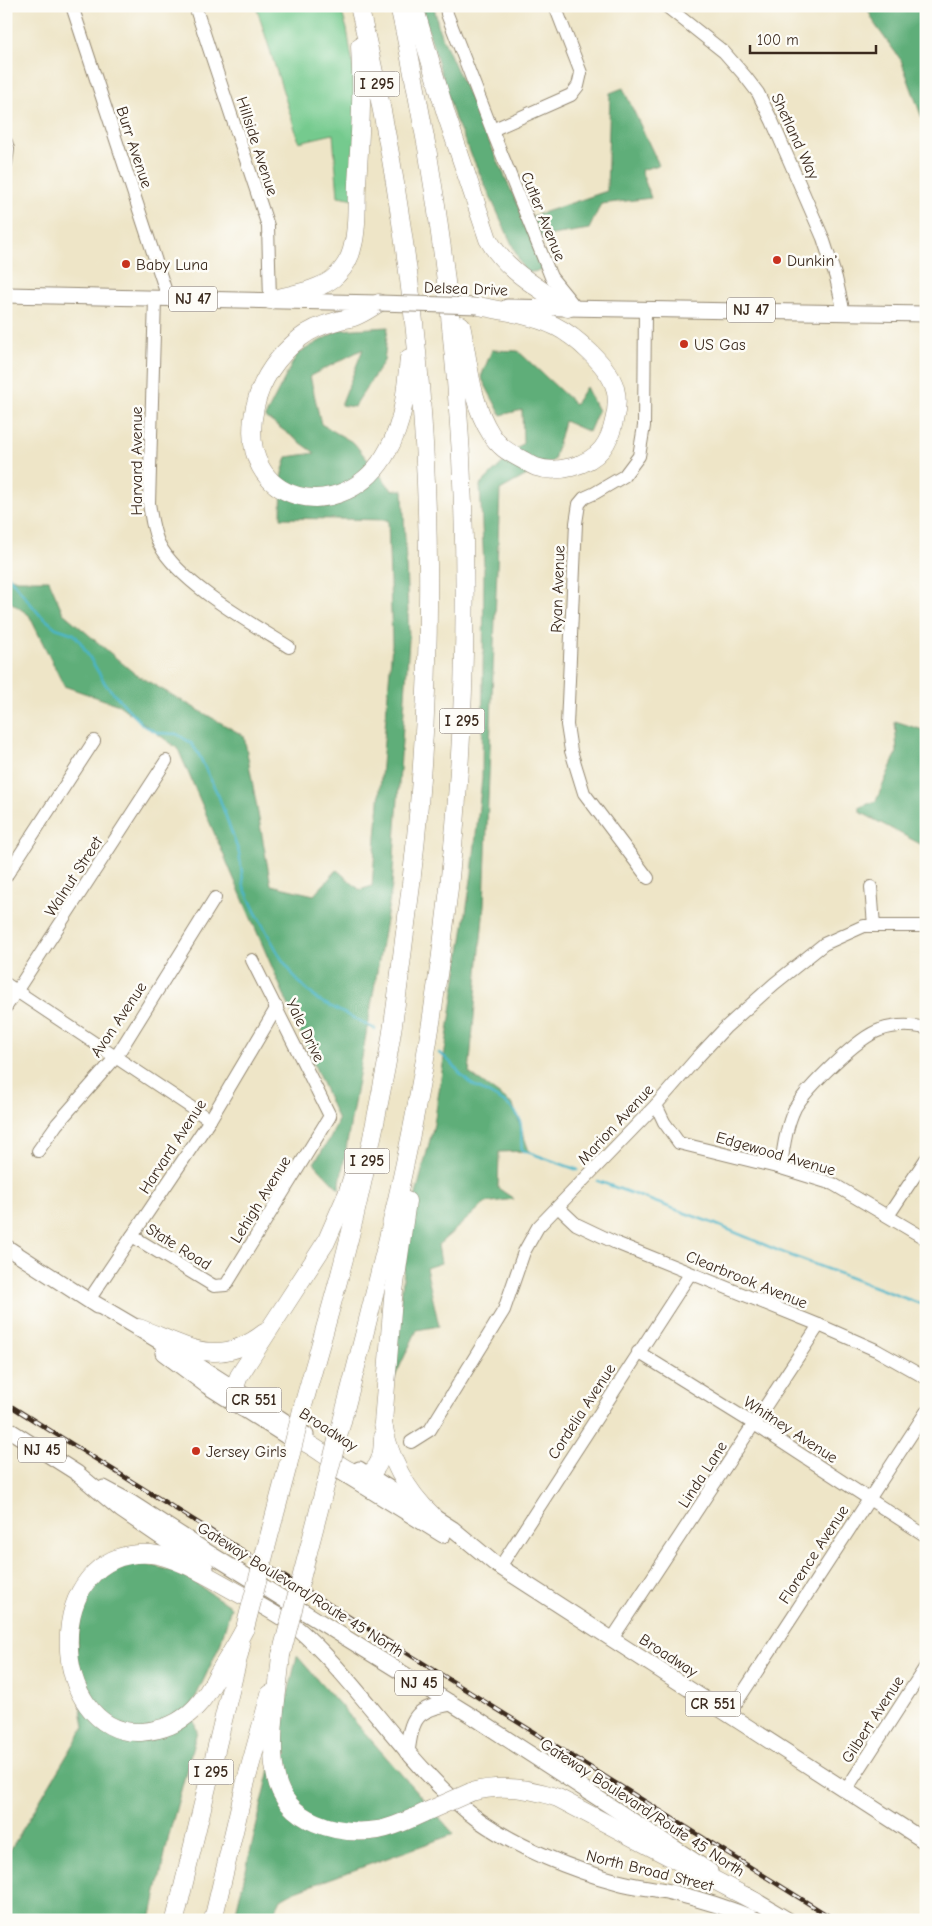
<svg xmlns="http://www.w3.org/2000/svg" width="932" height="1926" viewBox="0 0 932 1926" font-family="'Comic Neue',sans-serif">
	<rect width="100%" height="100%" fill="#fdfcf7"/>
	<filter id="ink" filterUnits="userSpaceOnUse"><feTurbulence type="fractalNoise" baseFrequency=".02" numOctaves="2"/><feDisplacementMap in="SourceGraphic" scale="10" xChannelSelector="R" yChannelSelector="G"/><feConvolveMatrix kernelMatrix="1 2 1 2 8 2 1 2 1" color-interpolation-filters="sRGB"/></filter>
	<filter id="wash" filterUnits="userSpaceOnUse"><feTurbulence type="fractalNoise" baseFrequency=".0096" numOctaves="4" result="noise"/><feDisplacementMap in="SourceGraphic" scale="20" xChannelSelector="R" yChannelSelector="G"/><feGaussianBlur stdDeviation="1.12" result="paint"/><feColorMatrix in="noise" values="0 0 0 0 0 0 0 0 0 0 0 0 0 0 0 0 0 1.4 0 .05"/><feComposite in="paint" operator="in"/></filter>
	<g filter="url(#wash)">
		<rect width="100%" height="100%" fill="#eee5c7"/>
		<polygon fill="#74ca8e" stroke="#587a56" points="256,6 340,6 347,29 358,97 356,199 338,196 333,134 299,142"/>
		<g fill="#5fae79" stroke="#4d6c4c">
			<polygon points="421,6 434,6 439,30 524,219 607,191 610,93 623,88 659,165 641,170 651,198 601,204 589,229 534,238 547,270 525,273 455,119"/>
			<polygon points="866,6 926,6 926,129 901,60 876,26"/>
			<polygon points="388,327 384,361 354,407 341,405 363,349 310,376 321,424 354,443 392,490 403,490 409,639 392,886 339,1189 314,1163 331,1137 338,1120 178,749 119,705 64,686 29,615 6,599 6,576 17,580 49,580 63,613 135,674 244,736 271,885 314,895 337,870 360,890 372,886 392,644 388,520 281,518 282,473 287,457 315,453 265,417 297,354 339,330"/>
			<polygon points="492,350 518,351 575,404 586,387 598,411 589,432 564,421 554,460 500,490 484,905 469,1073 513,1105 529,1151 499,1152 498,1188 514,1199 485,1203 438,1245 441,1263 426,1268 439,1326 417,1330 391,1385 410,1218 434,1124 472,873 482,778 484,567 480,485 523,443 522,410 501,415 481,377"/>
			<polygon points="895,721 926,731 926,847 860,812 860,807 876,801 897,752"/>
			<polygon points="130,1559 182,1574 231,1607 220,1645 190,1709 197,1731 169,1835 151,1920 6,1920 6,1857 84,1727 74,1667 85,1587"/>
			<polygon points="297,1656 454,1834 293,1892 281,1899 271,1920 234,1920"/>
		</g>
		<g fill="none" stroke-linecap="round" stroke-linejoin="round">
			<g stroke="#4ab5c8" stroke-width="2.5">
				<polyline points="6,573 39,614 56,628 74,634 81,643 106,685 143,725 158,733 177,734 191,743 198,753 219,797 239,853 244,887 255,911 281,958 297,980 318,1000 375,1029"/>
				<path d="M 439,1053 C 452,1060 458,1074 470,1083 C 484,1093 508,1100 518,1116 C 524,1127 520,1138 522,1150 L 578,1170"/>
				<polyline points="598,1181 715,1224 784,1253 926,1306"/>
			</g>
		</g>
	</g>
	<g filter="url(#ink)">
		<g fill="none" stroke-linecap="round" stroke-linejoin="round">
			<g stroke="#948872" stroke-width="14">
				<g id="minor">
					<polyline points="72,6 168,298"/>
					<polyline points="195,6 268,226 270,300"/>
					<polyline points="446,6 447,14 492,130 571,95 578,86 581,73 555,6"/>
					<polyline points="666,6 724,52 745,76 758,93 772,121 823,238 836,278 844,313"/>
					<polyline points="492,130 551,277 577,309"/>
					<polyline points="6,142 8,149 6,164"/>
					<path d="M 155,299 L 149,503 C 151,517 153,531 159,544 C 180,584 251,623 289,647"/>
					<polyline points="645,309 644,426 639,456 624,476 595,493 584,498 579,504 576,523 567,725 571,751 584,793 648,878"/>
					<polyline points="6,876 94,741"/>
					<polyline points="871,887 874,926"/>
					<polyline points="6,984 210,1120"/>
					<polyline points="6,1007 166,761"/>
					<polyline points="656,1105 664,1122 679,1143 781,1168 833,1184 926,1239"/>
					<polyline points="38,1151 57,1124 116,1057 215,898"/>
					<path d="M 781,1168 C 783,1148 786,1126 795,1108 C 807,1088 858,1037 880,1030 C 894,1025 911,1025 926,1028"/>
					<polyline points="558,1207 576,1224 616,1243 819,1325 876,1350 926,1378"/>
					<polyline points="888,1216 926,1159"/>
					<polyline points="132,1236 214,1286 226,1285 330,1116 252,960"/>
					<polyline points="89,1300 210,1120 277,1007"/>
					<polyline points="638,1352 754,1424 926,1536"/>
					<polyline points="411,1442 430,1430 504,1310 524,1252 538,1227 656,1105 697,1058 726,1027 774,984 824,944 864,926 926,926"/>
					<polyline points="500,1567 690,1274"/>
					<polyline points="612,1639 819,1325"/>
					<polyline points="729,1714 926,1412"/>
					<polyline points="846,1790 926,1666"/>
				</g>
			</g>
			<g stroke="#948872" stroke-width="17">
				<g id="major">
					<polyline points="6,295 379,303"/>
					<polyline points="507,307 926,314"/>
					<polyline points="6,1247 97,1306"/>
					<path d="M 89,1300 C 164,1342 235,1389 306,1435"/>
					<polyline points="163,1353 207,1386 297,1443"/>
					<polyline points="6,1428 77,1473 121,1510 206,1568"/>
					<polyline points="359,1469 453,1529 494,1563 926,1842"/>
					<polyline points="341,1472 443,1535"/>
					<polyline points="104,1488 130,1502 209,1553 475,1718 710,1871"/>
					<path d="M 243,1595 C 264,1608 288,1619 306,1636 C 368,1694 411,1771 480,1821 C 519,1848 572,1870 618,1882 C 635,1887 653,1888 670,1892 C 700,1899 729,1908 757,1920"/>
					<path d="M 407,1752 C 412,1717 415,1709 451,1703"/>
					<polyline points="746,1895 788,1920"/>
				</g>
			</g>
			<g stroke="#948872" stroke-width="19">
				<g id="highway">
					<path d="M 414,6 L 446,114 L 488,239 C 506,271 539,288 568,308"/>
					<path d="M 270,300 C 289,295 323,290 337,275 C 345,267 351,256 353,245 C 358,226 356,204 357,184 C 360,138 363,92 360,46"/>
					<path d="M 379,303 C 372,307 364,313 356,316 C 350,319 343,319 337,321 C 325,324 310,330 300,338 C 278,356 261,379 255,407 C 233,507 346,529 388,450 C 404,422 406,389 409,358"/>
					<path d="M 461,325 C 469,362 470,401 491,434 C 500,448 508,452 523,460 C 527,462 531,465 536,467 C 557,474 588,466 602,449 C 609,440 612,431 614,421 C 617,410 618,399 615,388 C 609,366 575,336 555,326 C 531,315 504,311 478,306"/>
					<path d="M 407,1201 L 393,1298 L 383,1423 C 389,1458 406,1491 432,1515"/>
					<path d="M 139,1328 C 186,1346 218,1369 264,1333"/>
					<path d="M 303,1406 C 317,1356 332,1306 345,1255 C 361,1193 374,1130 386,1067 C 394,1025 399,982 404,940 C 437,699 437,450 399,209 C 389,141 375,73 359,6"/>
					<path d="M 243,1408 C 236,1397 233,1389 239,1376 L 326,1242 L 347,1194 L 354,1172"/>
					<path d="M 340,1429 C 373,1301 407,1172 428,1041 C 477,747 477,442 427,148 C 418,101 410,53 399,6"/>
					<path d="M 289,1437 C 316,1441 340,1473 364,1475 C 380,1472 383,1452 383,1437"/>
					<polyline points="271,1529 288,1465"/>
					<polyline points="308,1552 326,1483"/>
					<path d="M 244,1596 C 219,1583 177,1556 151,1554 C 38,1546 48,1737 141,1732 C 163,1730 179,1724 195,1708 C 204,1699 212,1686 218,1674 C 227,1659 237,1644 245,1628"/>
					<path d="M 281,1655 C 278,1691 268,1742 276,1777 C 285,1822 338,1836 378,1830 C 396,1827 412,1818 428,1811"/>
					<path d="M 471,1792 C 501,1784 530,1788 558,1798 L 756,1902"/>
					<polyline points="175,1920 241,1646"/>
					<polyline points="213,1920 245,1785 270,1694"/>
				</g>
			</g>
			<use href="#minor" stroke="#fff" stroke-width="12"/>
			<use href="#major" stroke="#fff" stroke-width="15"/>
			<use href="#highway" stroke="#fff" stroke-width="18"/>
			<g stroke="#3b2a1e" stroke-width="4.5">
				<polyline id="rail" points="6,1403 835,1920"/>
			</g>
			<use href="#rail" stroke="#fdfcf7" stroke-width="2.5" stroke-dasharray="8" stroke-linecap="butt"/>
			<g stroke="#948872" stroke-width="17" stroke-linecap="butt">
				<polyline id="major-bridge" points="379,303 478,306"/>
			</g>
			<g stroke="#948872" stroke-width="19" stroke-linecap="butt">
				<g id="highway-bridge">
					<polyline points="288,1465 303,1406"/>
					<polyline points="326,1483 340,1429"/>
					<polyline points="245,1628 271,1529"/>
					<polyline points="281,1655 308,1552"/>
					<polyline points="428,1811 471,1792"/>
				</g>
			</g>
			<use href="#major-bridge" stroke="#fff" stroke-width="15"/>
			<use href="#highway-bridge" stroke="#fff" stroke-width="18"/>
		</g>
	</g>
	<g fill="#c8321e" stroke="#fdfcf7" stroke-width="2">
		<circle cx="777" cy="260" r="5"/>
		<circle cx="126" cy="264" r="5"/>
		<circle cx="684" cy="344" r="5"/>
		<circle cx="196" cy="1451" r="5"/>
	</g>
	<g text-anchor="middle" stroke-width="5" stroke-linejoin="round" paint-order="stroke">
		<g fill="#fdfcf7" stroke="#75695f" stroke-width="1">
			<rect x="354.5" y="71.5" width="45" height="25" rx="4"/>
			<rect x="169" y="286.5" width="48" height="25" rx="4"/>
			<rect x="727" y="297.5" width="48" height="25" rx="4"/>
			<rect x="439.5" y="708.5" width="45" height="25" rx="4"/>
			<rect x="344.5" y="1148.5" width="45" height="25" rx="4"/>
			<rect x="226.5" y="1387.5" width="55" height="25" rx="4"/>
			<rect x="18" y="1437.5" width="48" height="25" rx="4"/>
			<rect x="395" y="1670.5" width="48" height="25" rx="4"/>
			<rect x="685.5" y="1691.5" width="55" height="25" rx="4"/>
			<rect x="188.5" y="1759.5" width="45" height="25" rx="4"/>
		</g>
		<g font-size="15" font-weight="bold" fill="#3b2a1e">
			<text x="377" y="89">I 295</text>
			<text x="193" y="304">NJ 47</text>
			<text x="751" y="315">NJ 47</text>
			<text x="462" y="726">I 295</text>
			<text x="367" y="1166">I 295</text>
			<text x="254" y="1405">CR 551</text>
			<text x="42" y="1455">NJ 45</text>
			<text x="419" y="1688">NJ 45</text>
			<text x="713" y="1709">CR 551</text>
			<text x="211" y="1777">I 295</text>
		</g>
		<g font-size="16" fill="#3b2a1e" stroke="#fdfcf7">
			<text transform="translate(796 136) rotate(65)" y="6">Shetland Way</text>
			<text transform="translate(258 146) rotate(72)" y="6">Hillside Avenue</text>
			<text transform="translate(135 147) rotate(72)" y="6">Burr Avenue</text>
			<text transform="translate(544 216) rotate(68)" y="6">Cutler Avenue</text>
			<text transform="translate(466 288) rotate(2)" y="6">Delsea Drive</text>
			<text transform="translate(136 461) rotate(-90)" y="6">Harvard Avenue</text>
			<text transform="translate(557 589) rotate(-88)" y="6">Ryan Avenue</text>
			<text transform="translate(73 876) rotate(-57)" y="6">Walnut Street</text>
			<text transform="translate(118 1019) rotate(-56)" y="6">Avon Avenue</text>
			<text transform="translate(306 1030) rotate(64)" y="6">Yale Drive</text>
			<text transform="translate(615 1124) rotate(-47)" y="6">Marion Avenue</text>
			<text transform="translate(172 1146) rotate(-57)" y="6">Harvard Avenue</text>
			<text transform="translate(776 1153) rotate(16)" y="6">Edgewood Avenue</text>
			<text transform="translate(260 1199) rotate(-58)" y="6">Lehigh Avenue</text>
			<text transform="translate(179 1246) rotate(32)" y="6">State Road</text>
			<text transform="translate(747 1279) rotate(22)" y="6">Clearbrook Avenue</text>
			<text transform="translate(581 1411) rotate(-57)" y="6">Cordelia Avenue</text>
			<text transform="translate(329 1429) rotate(33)" y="6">Broadway</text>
			<text transform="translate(791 1429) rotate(33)" y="6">Whitney Avenue</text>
			<text transform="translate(702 1474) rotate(-57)" y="6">Linda Lane</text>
			<text transform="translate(813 1554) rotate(-57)" y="6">Florence Avenue</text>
			<text transform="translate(301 1589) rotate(32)" y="6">Gateway Boulevard/Route 45 North</text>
			<text transform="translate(669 1655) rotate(33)" y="6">Broadway</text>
			<text transform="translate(872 1719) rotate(-57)" y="6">Gilbert Avenue</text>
			<text transform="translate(643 1807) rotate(33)" y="6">Gateway Boulevard/Route 45 North</text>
			<text transform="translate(650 1870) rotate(14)" y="6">North Broad Street</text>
		</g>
		<g font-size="16" fill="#3b2a1e" stroke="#fdfcf7" text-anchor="start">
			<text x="787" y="266">Dunkin'</text>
			<text x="136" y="270">Baby Luna</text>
			<text x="694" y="350">US Gas</text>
			<text x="206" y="1457">Jersey Girls</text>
		</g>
	</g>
	<rect width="932" height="1926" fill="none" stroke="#fdfcf7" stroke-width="25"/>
	<path d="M750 45v8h126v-8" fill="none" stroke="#3b2a1e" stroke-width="2.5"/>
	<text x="757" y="45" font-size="15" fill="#3b2a1e" stroke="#fdfcf7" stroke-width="4" paint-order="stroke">100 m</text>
</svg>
